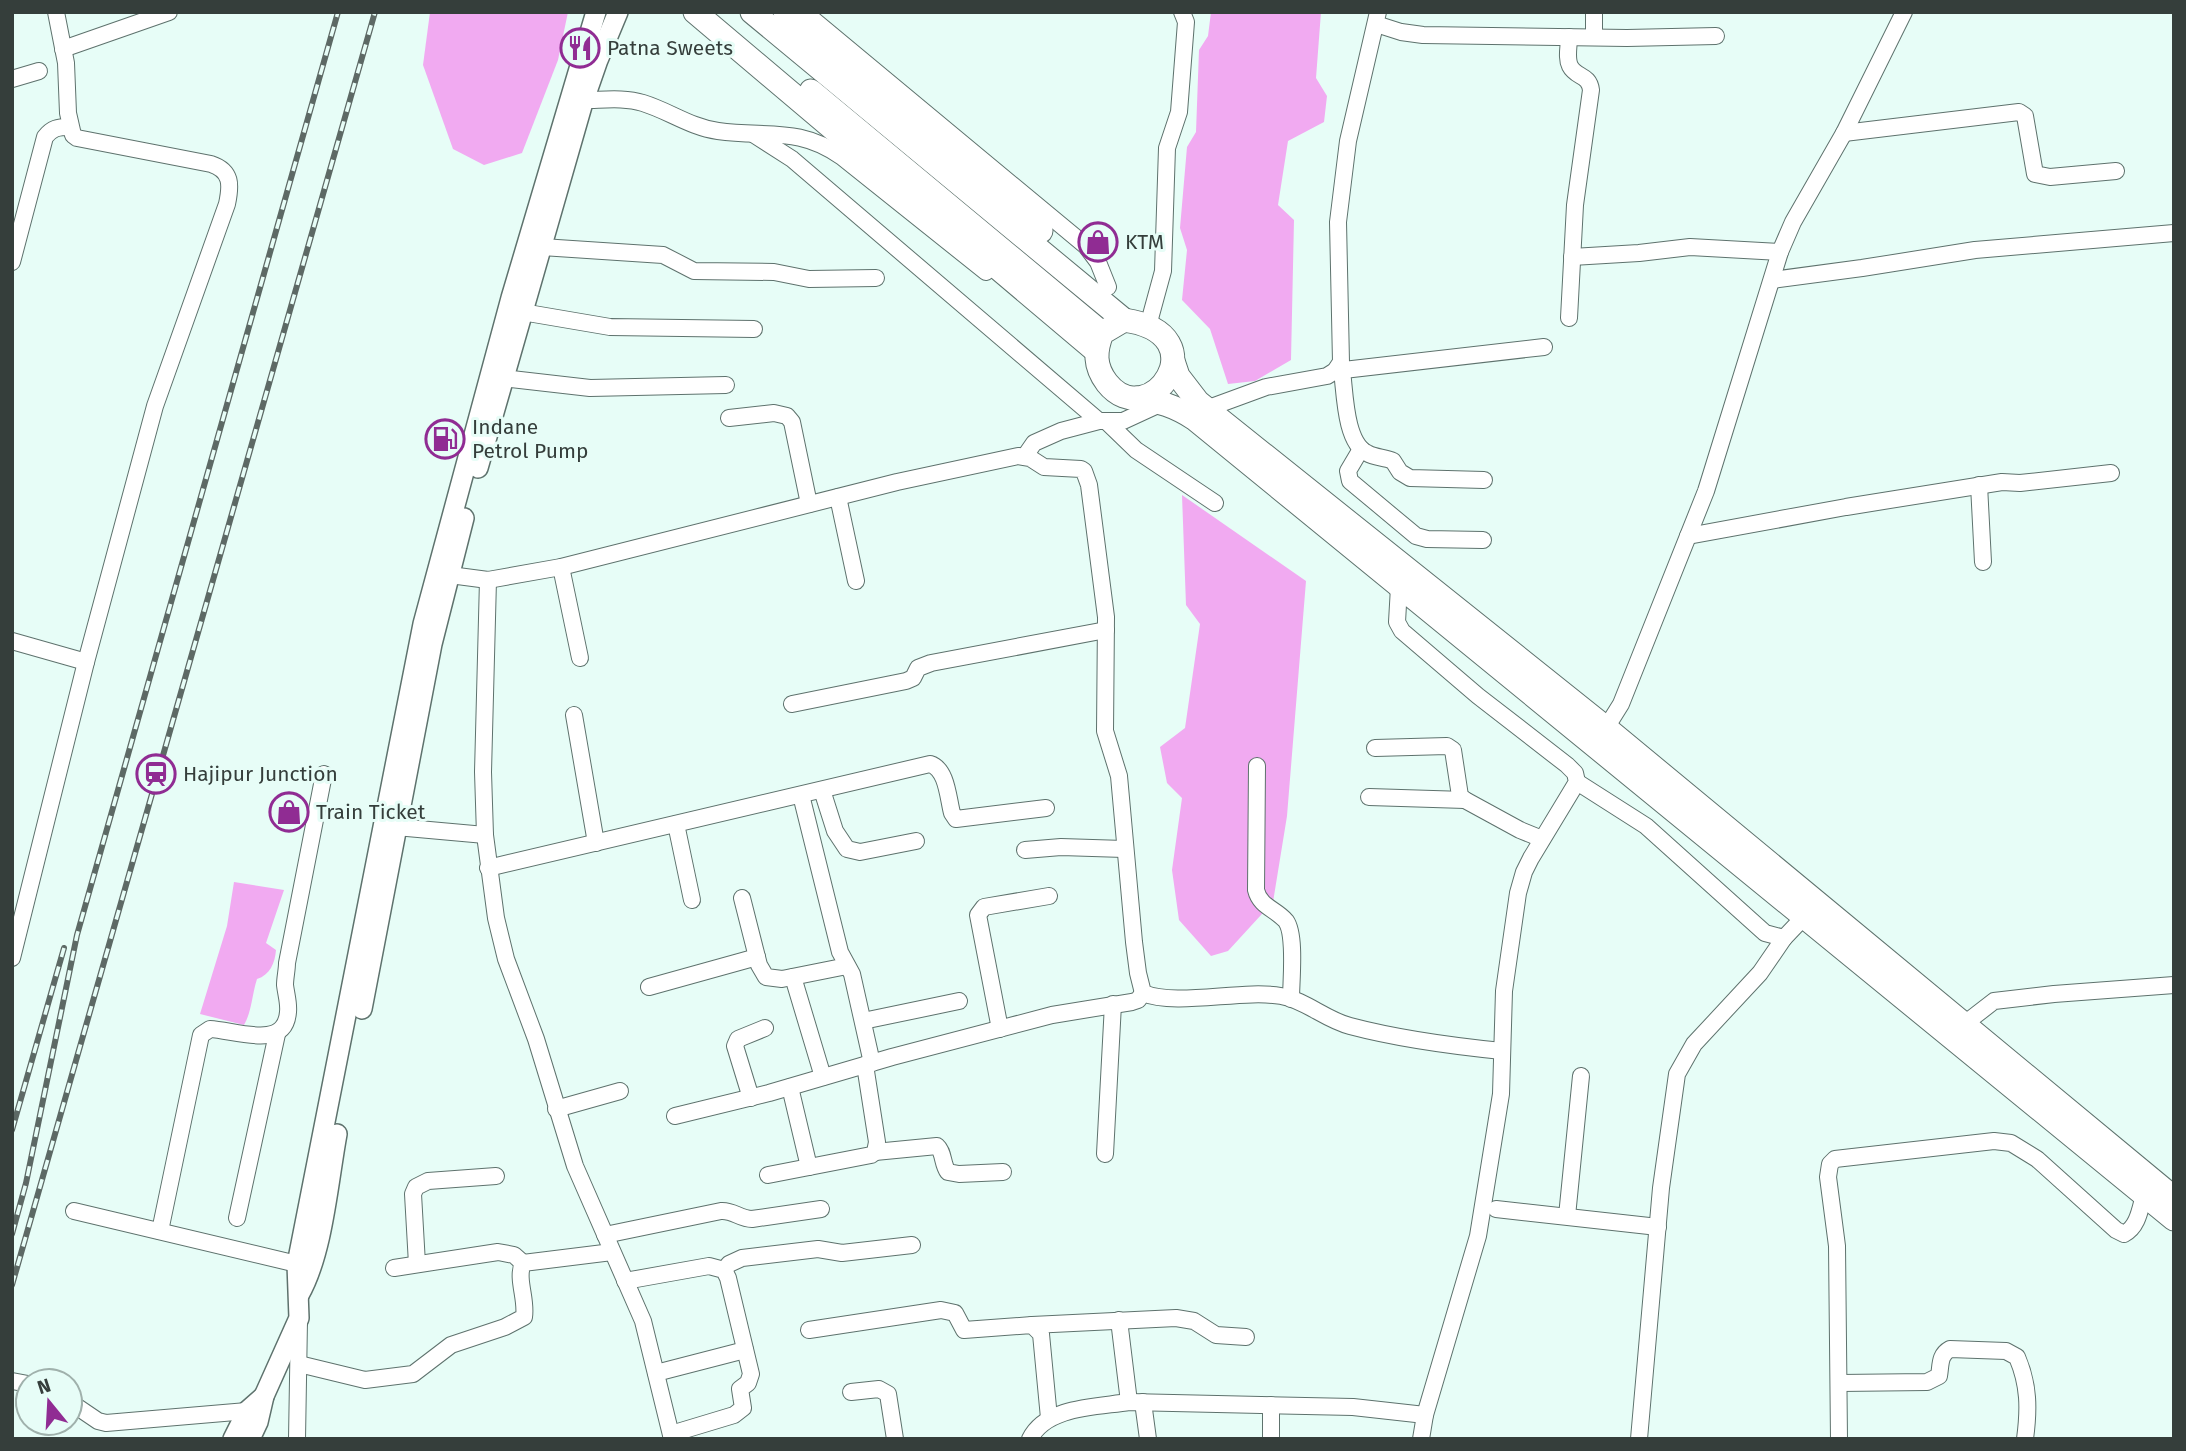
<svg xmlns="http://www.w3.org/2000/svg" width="2186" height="1451" viewBox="0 0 2186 1451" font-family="'Fira Sans',sans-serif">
	<rect width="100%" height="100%" fill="#e7fdf7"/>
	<g fill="#f1aaf1">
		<polygon points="430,12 568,12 558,60 522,153 484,165 453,149 423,65"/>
		<polygon points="1211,12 1321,12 1316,78 1327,96 1324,122 1288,141 1278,205 1294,220 1291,360 1255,381 1228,384 1210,329 1182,300 1187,250 1180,228 1187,147 1196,132 1199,50 1208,36"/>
		<polygon points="1182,495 1306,581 1287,816 1273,902 1228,951 1211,956 1179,920 1172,870 1182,798 1167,783 1160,747 1185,728 1200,624 1186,605"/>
		<path d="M 234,882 L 284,890 L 266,943 L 276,950 C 275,963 270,975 257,979 C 252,994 252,1011 244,1025 L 200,1014 L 227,926 Z"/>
	</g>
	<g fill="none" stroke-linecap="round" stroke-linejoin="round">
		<g stroke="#5e726d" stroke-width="18">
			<g id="minor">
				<polyline points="804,12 1086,246 1098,262 1108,287"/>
				<polyline points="1376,24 1401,32 1423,35 1627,38 1716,36"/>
				<polyline points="1594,37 1594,12"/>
				<polyline points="63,49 169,12"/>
				<polyline points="12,79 39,71"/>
				<path d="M 584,100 C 603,100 624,97 643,103 C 669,111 690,127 718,131 C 766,138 799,126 842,157 L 986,272"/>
				<polyline points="1844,133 2019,112 2025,116 2035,174 2050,177 2116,171"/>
				<polyline points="753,134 792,159 1099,421"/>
				<polyline points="542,247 663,255 694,271 774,272 809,279 876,278"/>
				<polyline points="1572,257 1639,253 1690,247 1780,252"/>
				<path d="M 12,262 L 45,137 C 52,128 58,127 69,127"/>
				<polyline points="1772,280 1862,268 1975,250 2174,233"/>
				<polyline points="522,312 610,327 754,329"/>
				<path d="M 1569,318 L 1575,205 L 1591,90 C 1589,74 1576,78 1570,66 C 1566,58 1569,46 1569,37"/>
				<polyline points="1148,326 1163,271 1167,148 1179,112 1186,22 1182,12"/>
				<polyline points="1335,371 1544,347"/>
				<path d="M 1342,371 C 1345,393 1345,442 1367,453 C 1375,458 1385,457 1393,461 L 1400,472 L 1410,478 L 1484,480"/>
				<polyline points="503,378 590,388 726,385"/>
				<polyline points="1206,409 1266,387 1327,376 1335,371 1341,362 1338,222 1348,141 1378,12"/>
				<polyline points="729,418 774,413 787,416 792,422 809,504"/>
				<polyline points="1106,421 1136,450 1215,503"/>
				<polyline points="1361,449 1348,471 1350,481 1416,536 1427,539 1483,540"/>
				<polyline points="1025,456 1034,443 1061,431 1099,421 1123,421 1162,403"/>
				<polyline points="1979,485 1983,562"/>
				<polyline points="838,497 856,581"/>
				<polyline points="1688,536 1846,507 2002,482 2020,483 2111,473"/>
				<polyline points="561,567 580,658"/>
				<path d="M 450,575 L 488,580 L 561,567 L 897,482 L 1018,456 L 1030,458 L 1044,467 L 1081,469 L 1084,471 L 1089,485 L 1106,617 L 1105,731 L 1119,776 L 1134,942 L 1138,973 L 1143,993 C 1177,1007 1242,989 1281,996 C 1305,1000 1326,1020 1350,1026 C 1399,1039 1452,1046 1502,1051"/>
				<polyline points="488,580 483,772 485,835 496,918 506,959 536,1039 575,1166 643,1321 672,1439"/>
				<polyline points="1399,587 1397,622 1402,631 1478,696 1567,765 1575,773 1577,782 1531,858 1524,872 1518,893 1504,991 1501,1094 1478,1236 1425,1415 1421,1439"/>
				<polyline points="12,641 86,662"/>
				<polyline points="792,704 906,681 913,678 918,668 931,663 1106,630"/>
				<polyline points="574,715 596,843"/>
				<polyline points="1606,728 1621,704 1706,491 1780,252 1793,222 1844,133 1904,12"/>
				<polyline points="1375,748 1447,746 1453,750 1460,796 1465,800 1520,830 1542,839"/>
				<path d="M 1257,766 L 1256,890 C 1260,907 1276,909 1286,921 C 1296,935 1291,981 1291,999"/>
				<polyline points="1577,782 1646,826 1765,933 1784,938 1804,917"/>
				<polyline points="822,790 835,831 847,849 860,852 916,841"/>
				<polyline points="801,795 840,952 852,974 872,1063"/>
				<polyline points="1369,797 1465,800"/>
				<polyline points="676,824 692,900"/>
				<polyline points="396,827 485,835"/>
				<polyline points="1025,850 1061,847 1124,849"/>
				<path d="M 488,868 L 930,764 C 947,769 948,798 952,813 L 956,819 L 1046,808"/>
				<polyline points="742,898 759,965 766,977 782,979 847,966"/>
				<path d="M 12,958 L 86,662 L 155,406 L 227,204 C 231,185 232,171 211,164 L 77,138 L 73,135 L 68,113 L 66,63 L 56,12"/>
				<polyline points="793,977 823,1077"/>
				<polyline points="649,987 757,957"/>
				<polyline points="863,1021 959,1001"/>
				<polyline points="1963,1025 1994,1001 2054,994 2174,985"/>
				<polyline points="1000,1029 978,915 984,907 1049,896"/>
				<polyline points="790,1087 809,1167"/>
				<polyline points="751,1098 735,1046 738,1039 765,1028"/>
				<polyline points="556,1109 620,1091"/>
				<polyline points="675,1116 769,1093 892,1057 1052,1015 1132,1002 1138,1000 1143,993"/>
				<path d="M 875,1152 L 937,1146 C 944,1152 942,1164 948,1172 L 959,1174 L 1003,1172"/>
				<polyline points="1105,1154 1113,1004"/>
				<polyline points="768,1175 871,1155 875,1152 877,1142 865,1065"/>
				<polyline points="1496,1209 1658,1227"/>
				<polyline points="74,1211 297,1264"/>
				<polyline points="1567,1216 1581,1076"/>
				<polyline points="237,1218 277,1034"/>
				<path d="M 160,1231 L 201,1035 L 210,1029 C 235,1030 285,1051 288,1012 C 289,1003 286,994 285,985 C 285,978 287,970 287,963 L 324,774"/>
				<path d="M 605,1235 L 721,1211 C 733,1210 740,1219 752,1219 L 821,1209"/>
				<polyline points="417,1264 413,1194 416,1187 428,1181 496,1176"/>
				<polyline points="394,1268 498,1252 514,1255 523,1263"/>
				<polyline points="724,1270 729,1264 742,1258 818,1249 842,1253 912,1245"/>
				<polyline points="625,1281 709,1266 724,1270 728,1278 751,1374 748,1383 740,1389 743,1408 734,1415 671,1434"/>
				<polyline points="1119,1320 1129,1402"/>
				<polyline points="1032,1325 1176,1318 1194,1321 1216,1335 1246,1337"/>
				<polyline points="809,1330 941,1310 955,1313 964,1330 1032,1325 1041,1334 1049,1418"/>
				<path d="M 299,1364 L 365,1380 L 413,1374 L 451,1345 L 505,1327 L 524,1317 C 527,1299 516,1279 523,1263 L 612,1252"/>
				<polyline points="656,1373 745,1350"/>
				<polyline points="12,1381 28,1384"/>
				<path d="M 1840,1383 L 1927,1382 L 1939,1376 C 1941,1365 1939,1355 1950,1349 L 2006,1351 L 2017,1357 C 2029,1385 2029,1409 2025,1439"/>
				<polyline points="851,1392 879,1389 888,1394 895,1439"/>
				<polyline points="70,1402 98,1421 106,1423 247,1411"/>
				<polyline points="1143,1402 1148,1439"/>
				<polyline points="297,1439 299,1320"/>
				<path d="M 1030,1439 C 1046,1406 1098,1407 1129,1402 L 1353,1407 L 1425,1415"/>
				<polyline points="1271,1439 1271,1405"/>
				<polyline points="1639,1439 1661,1188 1677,1074 1694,1044 1760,973 1784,938"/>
				<path d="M 1839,1439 L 1837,1246 L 1828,1177 L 1830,1164 L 1835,1159 L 1994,1141 L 2011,1143 L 2037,1159 L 2116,1230 L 2124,1234 C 2138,1227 2140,1209 2144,1195"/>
			</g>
		</g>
		<g stroke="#5e726d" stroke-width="22">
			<g id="major">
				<polyline points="478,468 582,106 598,60 618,12"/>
				<polyline points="362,1009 432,644 464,518"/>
				<path d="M 299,1295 C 323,1253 328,1183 337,1134"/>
				<polyline points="233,1439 247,1411 264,1396"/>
				<polyline points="250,1439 258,1422 264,1396 299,1318 297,1264 423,624 511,298 596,12"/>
			</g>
		</g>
		<g stroke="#5e726d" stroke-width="25">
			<g id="highway">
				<polyline points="695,12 1096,351"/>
				<polyline points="752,12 1124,320"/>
				<polyline points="785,12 1041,231"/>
				<polyline points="811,91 1102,333"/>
				<path d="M 1124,320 C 1222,334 1149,436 1107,383 C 1094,366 1095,351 1102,333 Z"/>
				<polyline points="1173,361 1178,376 1198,402 1606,728 2174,1198"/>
				<path d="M 1136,398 C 1159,401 1175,406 1195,419 L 2174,1219"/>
			</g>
		</g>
		<use href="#minor" stroke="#fff" stroke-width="16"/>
		<use href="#major" stroke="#fff" stroke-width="19"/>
		<use href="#highway" stroke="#fff" stroke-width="23"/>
		<g stroke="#5d6965" stroke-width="6">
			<g id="rail">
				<polyline points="12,1130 64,948"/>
				<polyline points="12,1234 26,1183 77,935 338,12"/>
				<polyline points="12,1285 375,12"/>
			</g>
		</g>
		<use href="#rail" stroke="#e7fdf7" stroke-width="3.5" stroke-dasharray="10" stroke-linecap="butt"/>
	</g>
	<defs>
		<g id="restaurant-ring" transform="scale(2.0125)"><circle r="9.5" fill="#e7fdf7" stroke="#902c93" stroke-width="1.5"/><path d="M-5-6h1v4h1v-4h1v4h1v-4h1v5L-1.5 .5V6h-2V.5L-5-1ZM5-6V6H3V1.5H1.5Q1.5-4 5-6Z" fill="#902c93"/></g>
		<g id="shop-ring" transform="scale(2.0125)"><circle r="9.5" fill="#e7fdf7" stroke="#902c93" stroke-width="1.5"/><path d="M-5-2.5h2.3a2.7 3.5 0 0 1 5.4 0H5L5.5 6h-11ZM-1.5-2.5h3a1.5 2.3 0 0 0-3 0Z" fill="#902c93"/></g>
		<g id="fuel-ring" transform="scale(2.0125)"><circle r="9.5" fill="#e7fdf7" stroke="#902c93" stroke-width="1.5"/><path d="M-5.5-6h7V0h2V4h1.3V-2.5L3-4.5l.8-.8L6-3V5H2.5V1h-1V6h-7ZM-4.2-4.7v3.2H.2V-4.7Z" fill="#902c93"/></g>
		<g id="station-ring" transform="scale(2.0125)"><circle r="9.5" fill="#e7fdf7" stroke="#902c93" stroke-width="1.5"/><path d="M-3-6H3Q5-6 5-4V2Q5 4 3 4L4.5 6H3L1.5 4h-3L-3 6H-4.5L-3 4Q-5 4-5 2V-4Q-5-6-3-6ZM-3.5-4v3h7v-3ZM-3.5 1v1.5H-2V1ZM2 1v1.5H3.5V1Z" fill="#902c93"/></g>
	</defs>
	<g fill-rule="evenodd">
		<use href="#restaurant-ring" x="580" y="48"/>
		<use href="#shop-ring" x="1098" y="242"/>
		<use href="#fuel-ring" x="445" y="439"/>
		<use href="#station-ring" x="156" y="774"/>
		<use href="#shop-ring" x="289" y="812"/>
	</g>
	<g text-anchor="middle" stroke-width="6" stroke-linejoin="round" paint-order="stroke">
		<g font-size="21" fill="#353e3b" stroke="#e7fdf7" text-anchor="start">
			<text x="607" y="55">Patna Sweets</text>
			<text x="1125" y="249">KTM</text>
			<text x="472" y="434">Indane<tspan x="472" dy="24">Petrol Pump</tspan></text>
			<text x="183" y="781">Hajipur Junction</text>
			<text x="316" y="819">Train Ticket</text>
		</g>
	</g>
	<rect width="2186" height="1451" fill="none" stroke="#353e3b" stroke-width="28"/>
	<g transform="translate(49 1402) rotate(342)"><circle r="33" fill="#e7fdf7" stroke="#a0b1ac" stroke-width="2"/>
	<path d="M0-5L12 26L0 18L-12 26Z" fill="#902c93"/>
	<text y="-10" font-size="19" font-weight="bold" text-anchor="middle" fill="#353e3b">N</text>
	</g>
</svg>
